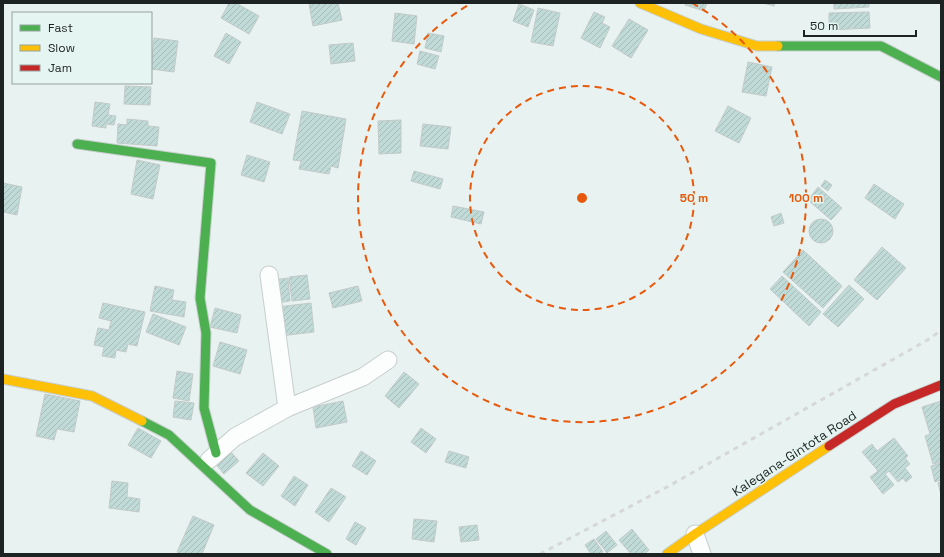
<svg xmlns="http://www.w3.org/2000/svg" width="944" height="557" viewBox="0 0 944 557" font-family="'Space Grotesk',sans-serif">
	<defs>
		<pattern id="building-hatch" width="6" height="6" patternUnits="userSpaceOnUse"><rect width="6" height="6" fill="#c0dbd7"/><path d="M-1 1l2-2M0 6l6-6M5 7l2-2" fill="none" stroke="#a5bcb8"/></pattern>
	</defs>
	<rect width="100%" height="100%" fill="#e8f2f0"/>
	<g fill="url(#building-hatch)" stroke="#c3cac9">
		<polygon points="229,3 236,3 259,16 249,34 221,18"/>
		<polygon points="316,3 338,3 342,20 313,26 309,4"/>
		<polygon points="686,3 707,3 704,11 685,5"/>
		<polygon points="763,3 775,3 774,6"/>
		<polygon points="834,3 869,3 869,7 834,9"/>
		<polygon points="519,4 534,10 528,27 513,21"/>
		<polygon points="538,8 560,13 553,46 531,42"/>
		<polygon points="594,12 605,17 602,23 610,27 600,48 581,38"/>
		<polygon points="869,12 870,28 829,30 829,13"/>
		<polygon points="395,13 417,16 414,44 392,41"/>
		<polygon points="629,19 648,30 631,58 612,46"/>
		<polygon points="226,33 241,42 229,64 214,56"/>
		<polygon points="428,33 444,36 441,52 425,48"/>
		<polygon points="154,38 178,41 174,72 151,69"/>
		<polygon points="353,43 355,61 331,64 329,45"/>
		<polygon points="420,51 439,56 435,69 417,64"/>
		<polygon points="748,62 772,67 766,96 742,92"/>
		<polygon points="125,86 151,87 150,105 124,104"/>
		<polygon points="95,102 110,104 108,115 116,116 114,125 106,124 106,128 92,126"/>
		<polygon points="257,102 290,114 282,134 250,122"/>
		<polygon points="728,106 751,118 739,143 715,131"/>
		<polygon points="302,111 346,119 338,168 331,166 329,174 299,169 301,161 293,160"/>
		<polygon points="127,119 148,121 148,126 159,127 157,146 117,143 118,124 127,125"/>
		<polygon points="401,120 401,153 379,154 378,121"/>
		<polygon points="423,124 451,127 448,149 420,146"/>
		<polygon points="247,155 270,162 264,182 241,175"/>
		<polygon points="137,160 160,165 153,199 131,194"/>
		<polygon points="414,171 443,179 440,189 411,181"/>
		<polygon points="825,180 832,185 828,191 821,186"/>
		<polygon points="3,183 22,187 17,215 3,212"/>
		<polygon points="874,184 904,204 895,219 865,198"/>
		<polygon points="818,187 842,208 831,220 808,200"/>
		<polygon points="453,206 484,212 481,224 451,217"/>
		<polygon points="781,213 784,223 774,226 771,217"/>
		<circle cx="821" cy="231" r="12"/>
		<polygon points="882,247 906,268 877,300 854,280"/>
		<polygon points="803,250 842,286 823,308 783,272"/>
		<polygon points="307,275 310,299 292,301 289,277"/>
		<polygon points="782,276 821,312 809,326 770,289"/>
		<polygon points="288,278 290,301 277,303 274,280"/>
		<polygon points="849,285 864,299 838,327 823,314"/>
		<polygon points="155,286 174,290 172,300 186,302 184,317 150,311"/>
		<polygon points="358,286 362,301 333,308 329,293"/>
		<polygon points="103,303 145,312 137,346 128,344 126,352 116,350 115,358 102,356 104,347 94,345 98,328 109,330 111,321 99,318"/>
		<polygon points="311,303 314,332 280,336 277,307"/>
		<polygon points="215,308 241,315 237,333 210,327"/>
		<polygon points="153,314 186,327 179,345 146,332"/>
		<polygon points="220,342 247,350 240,374 213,366"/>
		<polygon points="177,371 193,374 189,401 173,398"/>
		<polygon points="404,372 419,384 399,408 385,396"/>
		<polygon points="45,394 80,401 74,432 57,429 54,440 36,436"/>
		<polygon points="175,401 194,403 191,420 173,417"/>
		<polygon points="343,401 347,422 316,428 313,407"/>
		<polygon points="941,401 941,462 933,464 925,436 930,434 922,407"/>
		<polygon points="138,428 161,441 151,458 128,445"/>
		<polygon points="421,428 436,439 426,453 411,442"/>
		<polygon points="894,438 908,456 905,458 910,464 905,468 912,477 906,482 903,478 898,482 889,471 885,474 894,485 883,494 870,477 878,471 862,452 872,444 877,451"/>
		<polygon points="230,451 239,461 224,474 215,463"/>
		<polygon points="361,451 376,461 367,475 352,466"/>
		<polygon points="449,451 469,457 466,468 445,462"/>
		<polygon points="263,453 279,466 263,486 246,473"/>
		<polygon points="941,463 941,480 935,482 931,466"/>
		<polygon points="294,476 308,485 295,506 281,496"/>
		<polygon points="112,481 128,483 127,497 140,499 139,512 109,508"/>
		<polygon points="941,482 941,495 938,483"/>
		<polygon points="331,488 346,497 329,522 315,512"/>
		<polygon points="193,516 214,525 202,554 182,554 177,552"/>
		<polygon points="414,519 437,521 434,542 412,539"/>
		<polygon points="355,522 366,528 356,545 346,539"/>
		<polygon points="477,525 479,540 461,542 459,527"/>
		<polygon points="632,529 649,550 644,554 631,554 619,540"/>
		<polygon points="606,531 617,545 607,553 596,539"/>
		<polygon points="594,539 603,552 600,554 591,554 585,545"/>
	</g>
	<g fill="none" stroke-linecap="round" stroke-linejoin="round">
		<g stroke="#c6cecc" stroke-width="19">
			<g id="street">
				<polyline points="269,275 287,408"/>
				<polyline points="209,460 235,437 287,408 363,377 388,360"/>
				<polyline points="695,534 702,554"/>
			</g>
		</g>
		<g stroke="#c6cecc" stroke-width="11">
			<g id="fast">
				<polyline points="778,46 881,46 941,77"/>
				<polyline points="77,144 211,163 200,298 206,333 204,408 216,453"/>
				<polyline points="142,421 169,435 250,510 327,554"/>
			</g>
		</g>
		<g stroke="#c6cecc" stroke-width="11">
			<g id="slow">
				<polyline points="640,3 701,29 757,46 778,46"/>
				<polyline points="3,379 92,396 142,421"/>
				<polyline points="667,554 695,534 829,446"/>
			</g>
		</g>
		<g stroke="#c6cecc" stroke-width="11">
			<polyline id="jam" points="829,446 894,404 941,385"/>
		</g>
		<use href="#street" stroke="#fcfdfd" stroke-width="17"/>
		<use href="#fast" stroke="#4caf50" stroke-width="9"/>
		<use href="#slow" stroke="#ffc107" stroke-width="9"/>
		<use href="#jam" stroke="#c62828" stroke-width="9"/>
		<polyline stroke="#d5d8d7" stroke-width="3" stroke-dasharray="5 5" stroke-linecap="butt" points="540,554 667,487 931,338 941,330"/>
	</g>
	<g fill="none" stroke="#e8590c" stroke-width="2" stroke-dasharray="7 5">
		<circle cx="582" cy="198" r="112"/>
		<path d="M692 3A224 224 0 1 1 472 3"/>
	</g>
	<g text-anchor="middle" stroke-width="3" stroke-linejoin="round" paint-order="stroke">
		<g font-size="13" fill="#1d2322" stroke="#e5f5f2">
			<text transform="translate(794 453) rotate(-33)" y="5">Kalegana-Gintota Road</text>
		</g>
	</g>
	<circle cx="582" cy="198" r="6" fill="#e8590c" stroke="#e5f5f2" stroke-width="2"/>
	<g font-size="12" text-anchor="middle" font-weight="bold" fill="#e8590c" stroke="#e5f5f2" stroke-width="3" stroke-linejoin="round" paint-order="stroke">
		<text x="694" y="202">50 m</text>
		<text x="806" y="202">100 m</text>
	</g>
	<rect width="944" height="557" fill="none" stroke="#1d2322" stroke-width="8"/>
	<rect x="12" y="12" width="140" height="72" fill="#e5f5f2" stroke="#95a19f"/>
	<rect x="20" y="25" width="20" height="6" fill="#4caf50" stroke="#95a19f"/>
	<text x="48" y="32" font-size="12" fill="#1d2322">Fast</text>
	<rect x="20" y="45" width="20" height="6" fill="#ffc107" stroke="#95a19f"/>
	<text x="48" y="52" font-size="12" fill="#1d2322">Slow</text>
	<rect x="20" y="65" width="20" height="6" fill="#c62828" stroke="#95a19f"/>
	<text x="48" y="72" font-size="12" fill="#1d2322">Jam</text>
	<path d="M804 30v6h112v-6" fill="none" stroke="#1d2322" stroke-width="2"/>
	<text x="810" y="30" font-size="12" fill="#1d2322" stroke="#e5f5f2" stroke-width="3" paint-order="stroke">50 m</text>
</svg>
